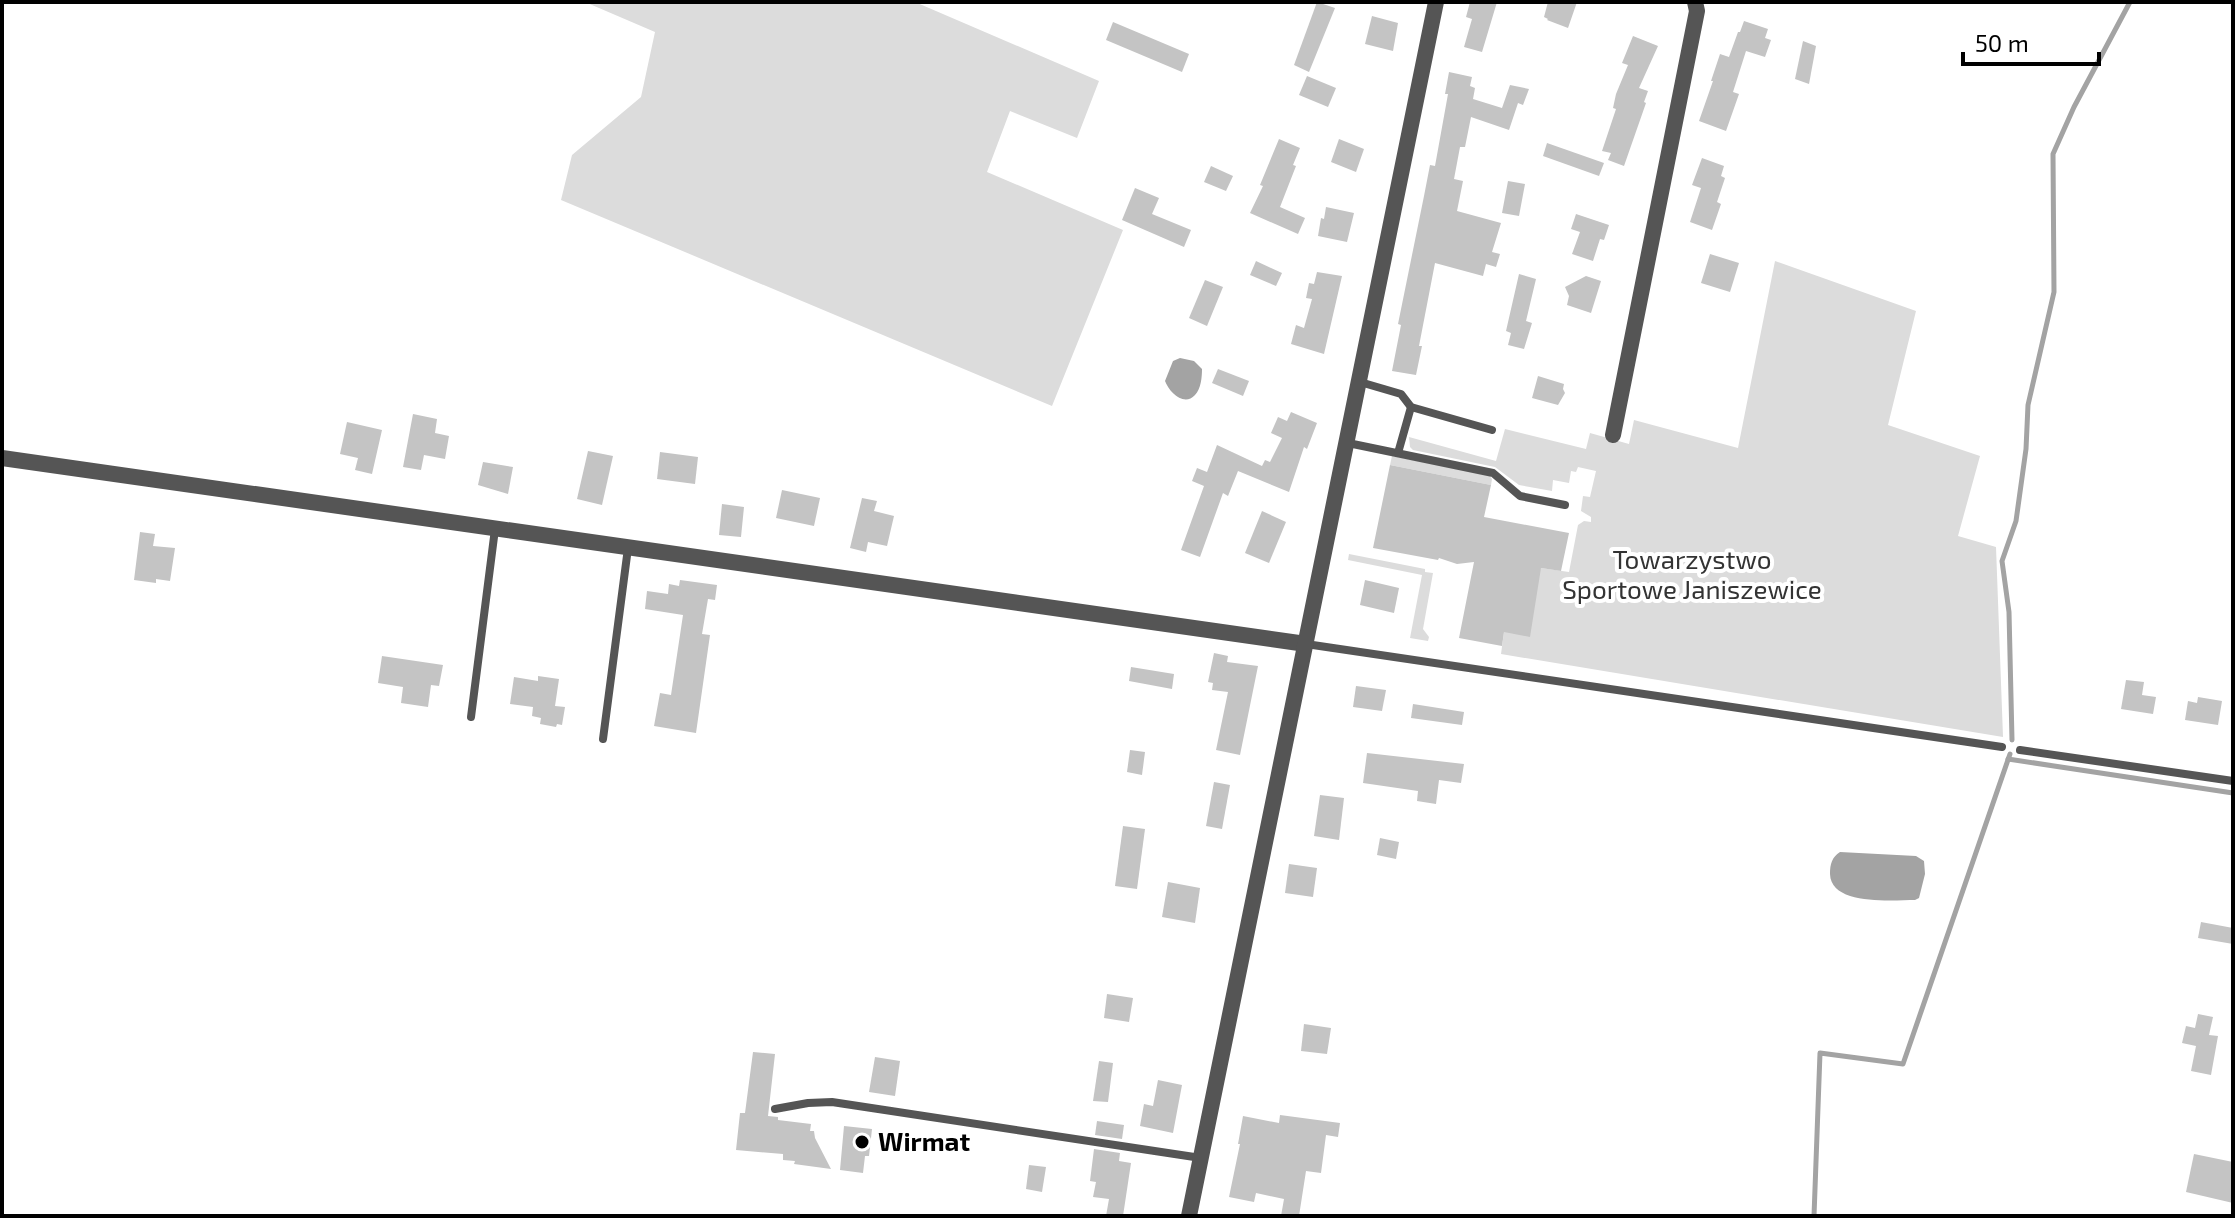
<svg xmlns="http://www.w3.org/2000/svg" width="2235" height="1218" viewBox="0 0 2235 1218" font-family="'Exo 2',sans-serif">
	<rect width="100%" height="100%" fill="#fff"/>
	<g fill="#dcdcdc">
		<polygon points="585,2 915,2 1099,81 1077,138 1010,111 987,172 1123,230 1052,406 561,200 572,155 641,97 655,32"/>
		<polygon points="1775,261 1916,311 1888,425 1980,456 1958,536 1996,547 2003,737 1501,654 1504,632 1541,568 1569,572 1578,525 1584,521 1591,522 1591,517 1581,511 1583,496 1590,497 1596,471 1578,467 1576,472 1571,471 1569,483 1553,480 1552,491 1519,485 1495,467 1413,450 1410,447 1409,437 1496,461 1505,429 1586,449 1590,433 1629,444 1634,420 1738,448"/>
		<polygon points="1392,456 1489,475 1492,479 1491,485 1390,465"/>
		<polygon points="1349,554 1425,569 1425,572 1433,573 1423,629 1429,637 1428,641 1410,638 1422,575 1348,560"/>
	</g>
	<g fill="#a3a3a3">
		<path d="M 1180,358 L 1194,361 L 1202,369 C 1202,377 1201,389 1195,395 C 1184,407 1169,392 1165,381 L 1173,361 Z"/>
		<path d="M 1840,852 L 1916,856 L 1924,861 L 1925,874 L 1919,898 L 1915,900 C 1892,900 1831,906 1830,874 C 1830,864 1832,857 1840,852 Z"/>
	</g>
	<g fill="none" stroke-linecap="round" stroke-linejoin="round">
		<g stroke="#a3a3a3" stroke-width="5">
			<polyline points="2012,740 2009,612 2002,561 2016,521 2026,449 2028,405 2054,292 2053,154 2074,107 2130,2"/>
			<polyline points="2008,759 2233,793"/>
			<polyline points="1814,1216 1820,1053 1903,1064 2010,754"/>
		</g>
	</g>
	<g fill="#c4c4c4">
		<polygon points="1317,2 1335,8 1309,72 1294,65"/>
		<polygon points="1470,2 1497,2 1482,52 1464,47 1472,19 1466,17"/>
		<polygon points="1548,2 1577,2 1568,28 1547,20 1548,19 1544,17"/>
		<polygon points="1372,16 1398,23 1393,51 1365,44"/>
		<polygon points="1744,21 1768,29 1765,38 1771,40 1765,57 1746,51 1733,92 1739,94 1726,131 1699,121 1713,81 1711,81 1720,54 1729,57 1738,32 1740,32"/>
		<polygon points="1113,22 1189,54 1182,72 1106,40"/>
		<polygon points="1633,36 1658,46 1639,88 1648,91 1644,102 1646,103 1624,166 1608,160 1611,153 1602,151 1616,109 1613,108 1616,94 1628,65 1622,63"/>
		<polygon points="1803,41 1816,46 1809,84 1795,79"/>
		<polygon points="1449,72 1472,77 1470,86 1475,88 1473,99 1502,108 1510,85 1529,89 1523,105 1518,103 1509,130 1471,117 1465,147 1460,147 1454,179 1463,181 1457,211 1501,223 1492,252 1500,254 1496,267 1486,264 1483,276 1435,263 1419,346 1422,346 1416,375 1392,371 1401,325 1398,324 1424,196 1430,165 1435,166 1448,94 1445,94"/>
		<polygon points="1307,76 1336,88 1328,107 1299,95"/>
		<polygon points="1279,139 1300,148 1293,165 1296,166 1280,207 1305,218 1298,234 1250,213 1263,186 1260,185"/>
		<polygon points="1339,139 1364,149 1356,172 1331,162"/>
		<polygon points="1547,143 1604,163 1599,176 1543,156"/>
		<polygon points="1702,158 1724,166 1721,176 1725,178 1717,202 1721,204 1712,230 1690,222 1701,188 1692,185"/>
		<polygon points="1211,166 1233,176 1226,191 1204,182"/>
		<polygon points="1508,181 1525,184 1519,216 1502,213"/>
		<polygon points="1135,188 1159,198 1152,214 1191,230 1184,247 1122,220"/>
		<polygon points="1326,207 1354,213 1347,242 1318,236 1321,218 1324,219"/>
		<polygon points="1576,214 1609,225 1604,240 1600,239 1593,261 1572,254 1580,232 1571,229"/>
		<polygon points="1710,254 1739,263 1730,292 1701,283"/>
		<polygon points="1256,261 1282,273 1276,286 1250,275"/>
		<polygon points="1317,272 1342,276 1324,354 1291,344 1296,325 1304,328 1312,299 1306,298 1309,283 1314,284"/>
		<polygon points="1519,274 1536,279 1526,321 1532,323 1524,349 1508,345 1511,333 1506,331"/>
		<polygon points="1586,276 1601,281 1591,313 1567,305 1569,296 1565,287"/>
		<polygon points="1205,280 1223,287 1207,326 1189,318"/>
		<polygon points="1218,369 1249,381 1243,396 1212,383"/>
		<polygon points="1538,376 1564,384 1563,389 1565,393 1558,405 1532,398"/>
		<polygon points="1291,412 1317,423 1307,449 1304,447 1289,492 1238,471 1228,496 1223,493 1200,557 1181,550 1204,486 1192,481 1197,468 1207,472 1217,445 1262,466 1265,460 1270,462 1282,438 1271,433 1278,417 1287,421"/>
		<polygon points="413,414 437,419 435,433 449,436 445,459 424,455 421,470 403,467"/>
		<polygon points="347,422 382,430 372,474 355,470 358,458 340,454"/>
		<polygon points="588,451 613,456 602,505 577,499"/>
		<polygon points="660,452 698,457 695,484 657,479"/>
		<polygon points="483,462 513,467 508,494 478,485"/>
		<polygon points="1390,465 1491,485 1484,517 1569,533 1561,571 1541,568 1530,637 1504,632 1502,646 1459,638 1474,562 1457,564 1439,558 1438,560 1373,548"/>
		<polygon points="782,490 820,498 814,526 776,518"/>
		<polygon points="862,498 877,501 874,511 894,516 887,546 868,542 866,552 850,548"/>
		<polygon points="722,504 744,507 741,537 719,535"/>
		<polygon points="1262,511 1286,522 1269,563 1245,553"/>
		<polygon points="140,532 155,534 153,546 175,548 170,581 156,579 156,583 134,580"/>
		<polygon points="680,580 717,585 715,600 708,599 702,634 710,635 696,733 654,726 660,693 671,695 683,615 645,609 647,591 668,594 669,584 679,586"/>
		<polygon points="1365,580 1399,588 1394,613 1360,605"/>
		<polygon points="1214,653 1228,656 1227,662 1258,666 1240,755 1216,750 1228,692 1212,690 1213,683 1208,682"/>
		<polygon points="382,656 443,665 439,686 431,685 428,707 401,703 403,687 378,683"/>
		<polygon points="1131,667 1174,674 1172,689 1129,681"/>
		<polygon points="538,676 559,679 555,706 565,707 562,725 557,724 556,727 540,724 541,718 532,716 533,707 510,704 514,677 538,681"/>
		<polygon points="2126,680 2144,682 2142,695 2156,697 2153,714 2121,709"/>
		<polygon points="1356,686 1386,690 1382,711 1353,707"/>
		<polygon points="2198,697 2222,701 2218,725 2185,720 2188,701 2197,703"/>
		<polygon points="1413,704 1464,712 1462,725 1411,718"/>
		<polygon points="1130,750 1145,752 1142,775 1127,772"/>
		<polygon points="1367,753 1464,764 1461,783 1439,780 1436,804 1417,801 1418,791 1363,783"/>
		<polygon points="1214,782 1230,785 1222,829 1206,826"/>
		<polygon points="1320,795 1344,798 1339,840 1314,836"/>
		<polygon points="1123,826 1145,829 1137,889 1115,886"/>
		<polygon points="1380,838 1399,842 1396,859 1377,855"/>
		<polygon points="1289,864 1317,868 1313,897 1285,893"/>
		<polygon points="1168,882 1200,888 1195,923 1162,917"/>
		<polygon points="2201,922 2233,928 2233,944 2198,938"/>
		<polygon points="1107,994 1133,998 1129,1022 1104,1018"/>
		<polygon points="2198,1014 2213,1017 2209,1035 2218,1036 2211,1075 2191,1071 2196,1046 2182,1043 2186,1026 2195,1028"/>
		<polygon points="1304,1024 1331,1028 1327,1054 1301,1051"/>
		<polygon points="753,1052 775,1054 768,1116 778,1117 778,1120 811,1124 810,1131 814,1131 815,1138 831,1169 794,1164 795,1161 783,1160 783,1154 736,1150 740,1113 745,1113"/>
		<polygon points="875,1057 900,1061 895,1096 869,1092"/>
		<polygon points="1099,1061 1113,1063 1108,1102 1093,1101"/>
		<polygon points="1158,1080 1182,1085 1173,1133 1140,1126 1144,1104 1153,1106"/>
		<polygon points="1280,1115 1340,1123 1338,1137 1326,1135 1321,1173 1306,1171 1299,1216 1281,1216 1284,1199 1256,1193 1254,1202 1229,1197 1240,1144 1238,1144 1243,1116 1279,1123"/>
		<polygon points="1097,1121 1124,1125 1122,1139 1095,1135"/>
		<polygon points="844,1126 872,1129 869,1156 865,1156 863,1173 840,1170"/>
		<polygon points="1094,1149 1120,1153 1119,1161 1131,1163 1123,1216 1106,1216 1109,1199 1093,1197 1096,1182 1090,1181"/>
		<polygon points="2194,1154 2233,1162 2233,1203 2186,1192"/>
		<polygon points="1029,1165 1046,1167 1042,1192 1026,1189"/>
	</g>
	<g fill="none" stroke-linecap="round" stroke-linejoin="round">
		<g stroke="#555" stroke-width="8">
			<polyline points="1360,382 1401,394 1411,407 1492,430"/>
			<polyline points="1348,443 1493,473 1520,496 1565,505"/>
			<polyline points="1398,453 1411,407"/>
			<polyline points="1306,644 2002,747"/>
			<polyline points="471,717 495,529"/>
			<polyline points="603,739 628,548"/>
			<polyline points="2020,750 2233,781"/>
			<polyline points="775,1109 808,1103 832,1102 1201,1158"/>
		</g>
		<g stroke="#555" stroke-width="16">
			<polyline points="1613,435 1697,11 1695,2"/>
			<polyline points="2,458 1306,644"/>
			<polyline points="1189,1216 1436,2"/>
		</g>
	</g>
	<circle fill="#000" stroke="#fff" stroke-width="3" cx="862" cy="1142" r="8"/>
	<g text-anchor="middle" stroke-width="8" stroke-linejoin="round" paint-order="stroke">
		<g font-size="26" fill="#333" stroke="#fff">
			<text x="1692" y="569">Towarzystwo<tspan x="1692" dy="30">Sportowe Janiszewice</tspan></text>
		</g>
		<g font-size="26" font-weight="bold" fill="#000" stroke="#fff" text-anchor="start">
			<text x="878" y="1151">Wirmat</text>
		</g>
	</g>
	<rect width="2235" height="1218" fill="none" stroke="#000000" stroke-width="8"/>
	<path d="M1963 52v12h136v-12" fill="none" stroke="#000000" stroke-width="4"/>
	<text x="1975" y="52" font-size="24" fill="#000000" stroke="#ffffff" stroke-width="6" paint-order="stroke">50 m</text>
</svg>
